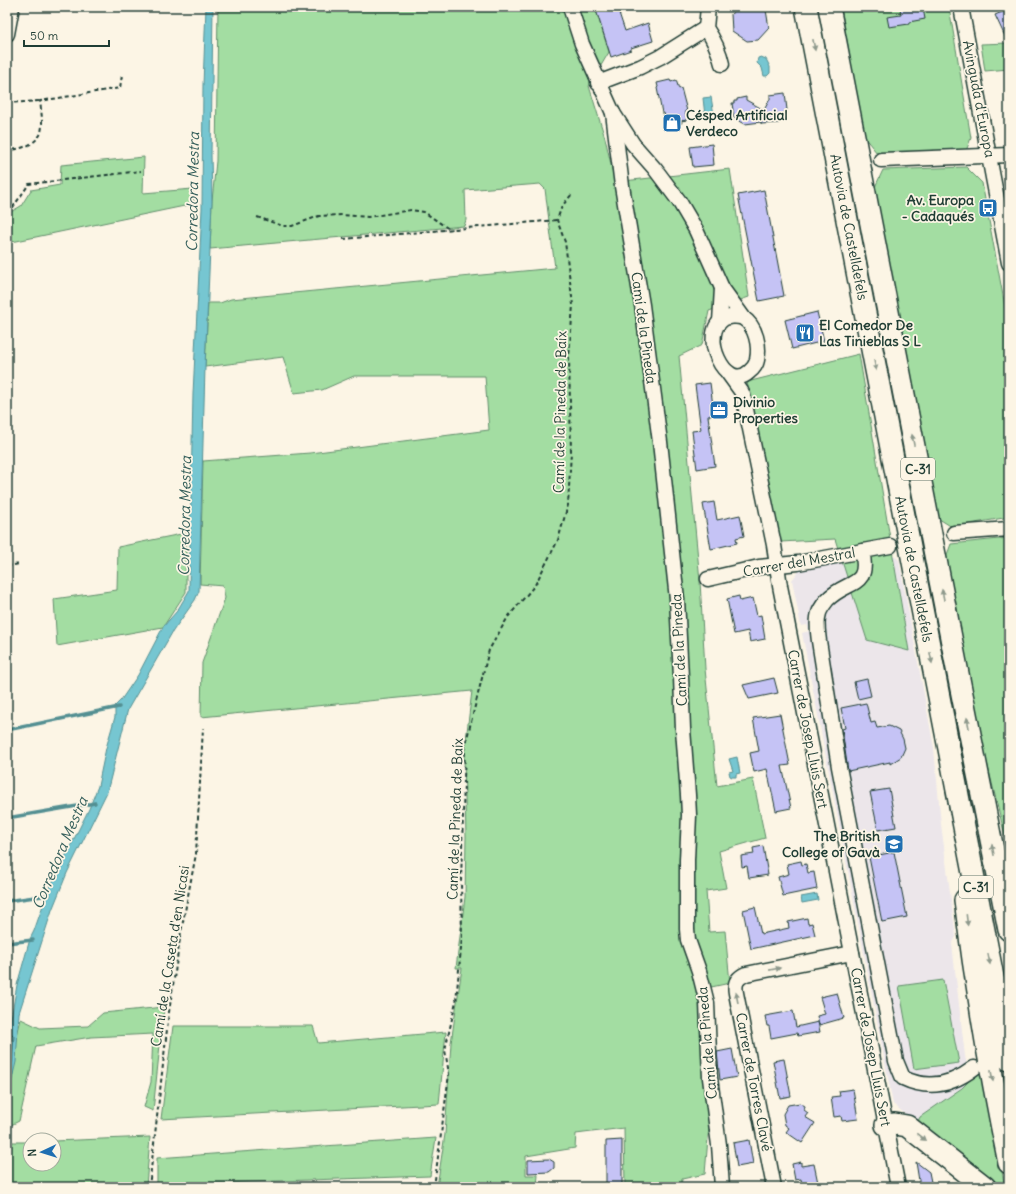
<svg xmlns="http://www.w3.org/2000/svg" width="1016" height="1194" viewBox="0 0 1016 1194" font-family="Delius,sans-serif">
	<rect width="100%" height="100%" fill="#fcf5e5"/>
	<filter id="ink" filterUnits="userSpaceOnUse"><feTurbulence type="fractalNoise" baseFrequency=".025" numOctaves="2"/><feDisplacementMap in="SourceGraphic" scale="8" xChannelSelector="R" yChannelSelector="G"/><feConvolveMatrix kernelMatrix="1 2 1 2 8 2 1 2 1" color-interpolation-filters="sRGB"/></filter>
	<g filter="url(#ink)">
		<polygon fill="#ece6ea" points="892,554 899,560 934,748 941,824 956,937 952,944 965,1056 969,1075 944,1133 937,1140 893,1104 802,633 809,631 807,625 801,626 792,580 799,571"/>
		<g fill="#a3dda2" stroke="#618d6b">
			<polygon points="218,7 595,7 609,52 589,86 605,138 615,182 730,169 749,297 709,311 702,345 679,356 700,581 705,669 717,786 753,779 765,838 719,851 726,888 706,891 709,932 725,931 730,983 702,989 709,1126 705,1174 682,1179 681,1187 625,1187 624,1128 576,1134 575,1148 526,1156 526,1175 538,1175 537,1187 437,1187 445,1134 451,1043 462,968 456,968 465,897 466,837 464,756 472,691 201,717 202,663 225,598 223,586 200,584 203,461 310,453 489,430 485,376 354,376 322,390 294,393 283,357 205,367 208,303 220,303 231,299 555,268 545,189 540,184 465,190 466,220 464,226 210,249 212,201 216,161"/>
			<polygon points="841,7 949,7 971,138 966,151 877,153 864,137"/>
			<polygon points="1009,43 1009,69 985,71 981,44"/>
			<polygon points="144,157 143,193 193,189 194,204 7,243 7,214 21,206 31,190 60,185 61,165"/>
			<polygon points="966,167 982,183 1009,328 1009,517 952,527 936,517 875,187 883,170"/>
			<polygon points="859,354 909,651 867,640 835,539 781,542 747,382"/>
			<polygon points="186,533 186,592 163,627 57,646 54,599 117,590 118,547"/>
			<polygon points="1009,538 1009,852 968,686 944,563 951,544"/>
			<polygon points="943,980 959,1063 914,1069 899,986"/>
			<polygon points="164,1007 153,1111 144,1107 151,1082 153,1034 91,1037 36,1046 19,1121 7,1127 7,1076 21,1019 40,1028 88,1026 103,1013"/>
			<polygon points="173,1026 313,1026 318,1043 446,1032 439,1104 161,1119"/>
			<polygon points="982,1068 1005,1187 995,1187 916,1125 920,1117 962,1088"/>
			<polygon points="150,1137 146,1187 7,1187 7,1142 30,1142 30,1164 54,1164 54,1141"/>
			<polygon points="436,1138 430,1176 157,1185 157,1158"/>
		</g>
		<g fill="#76c6d1" stroke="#538f92">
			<polygon points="206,7 213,7 211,155 212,201 205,367 199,591 195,600 173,631 128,709 107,792 67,873 52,910 19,1013 16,1062 7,1100 7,1041 17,985 30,939 34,931 48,891 89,809 98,786 106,748 115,717 115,706 121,700 138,675 163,627 177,611 189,591 193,394 202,209 203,85"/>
			<polygon points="761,57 766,59 770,67 770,73 767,76 764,76 762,68 757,63 758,58"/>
			<polygon points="711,97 714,115 705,116 703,98"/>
			<polygon points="737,757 740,773 736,774 736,777 732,777 730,776 729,772 733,771 729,759"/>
			<polygon points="817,894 818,900 802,903 801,897"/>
		</g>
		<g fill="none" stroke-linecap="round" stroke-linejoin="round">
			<polyline stroke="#427473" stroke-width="1" points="7,1035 12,1034 14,1036 12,1062 7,1083"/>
			<g stroke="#538f92" stroke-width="3.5">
				<polyline points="7,730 119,707"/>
				<polyline points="7,818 95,803"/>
				<polyline points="7,901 49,895"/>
				<polyline points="7,943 33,940"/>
			</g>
		</g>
		<g fill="#c5c3f5" stroke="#1f3d34">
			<polygon points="595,7 617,7 625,31 648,23 653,41 631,48 631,50 611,57"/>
			<polygon points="740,7 758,7 766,10 769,28 758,40 747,41 732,31 731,14"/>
			<polygon points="900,7 912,7 913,10 923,8 925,19 909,22 909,24 889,27 887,17 901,15"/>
			<polygon points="1009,9 1009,45 995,15"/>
			<polygon points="670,80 671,82 676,80 679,89 681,88 687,111 685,111 687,120 681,121 682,123 669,126 668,122 666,122 664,113 662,113 657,88 658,87 657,83"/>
			<polygon points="785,93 787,110 785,111 778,120 779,123 761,124 761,122 745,124 734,118 732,103 734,103 734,101 737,101 737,99 746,97 746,100 764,110 770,99 770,95"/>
			<polygon points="712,144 714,165 693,167 690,147"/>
			<polygon points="764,190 784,296 759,301 738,195"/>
			<polygon points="817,312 824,341 792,349 785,320"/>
			<polygon points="710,383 713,406 722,405 723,414 708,416 715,466 697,469 692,431 701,430 695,385"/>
			<polygon points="714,502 717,520 740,515 744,536 736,538 737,543 711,549 703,504"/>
			<polygon points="739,596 740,601 753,598 757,616 761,615 765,639 750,642 748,631 734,634 727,599"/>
			<polygon points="774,678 778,693 749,699 743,685"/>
			<polygon points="867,679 871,696 858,699 854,682"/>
			<polygon points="866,703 871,723 875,722 877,728 889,726 899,731 903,739 905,748 901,757 890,764 890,762 848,771 842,729 845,728 841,708"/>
			<polygon points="780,714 790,765 782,766 791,808 776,811 767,769 754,772 750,753 759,751 753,718"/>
			<polygon points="889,789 896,827 878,830 870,792"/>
			<polygon points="763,846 768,875 749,878 747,866 742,867 741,856 754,854 753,848"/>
			<polygon points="894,852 907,917 882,922 869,857"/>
			<polygon points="801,861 802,865 806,864 808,873 814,872 817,889 783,896 778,877 789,874 787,864"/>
			<polygon points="755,907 761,934 789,928 788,922 807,918 808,924 812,923 815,935 751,949 743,910"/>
			<polygon points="837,993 844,1018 819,1025 817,1016 825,1014 820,997"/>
			<polygon points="793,1011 796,1027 818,1022 820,1032 798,1036 797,1033 771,1038 769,1026 767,1026 765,1016"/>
			<polygon points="732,1049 737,1077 720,1080 717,1052"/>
			<polygon points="784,1059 791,1096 780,1098 773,1061"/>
			<polygon points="853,1089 858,1119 842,1121 841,1116 834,1117 831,1097 840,1096 839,1091"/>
			<polygon points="800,1103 805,1106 804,1110 808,1113 805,1117 815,1123 802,1143 786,1132 789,1128 785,1125 783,1114 788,1105"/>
			<polygon points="622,1140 622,1186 606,1186 606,1141"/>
			<polygon points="749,1140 753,1164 737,1167 733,1143"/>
			<polygon points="549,1159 554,1162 554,1168 549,1172 528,1173 528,1160"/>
			<polygon points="801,1162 801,1166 814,1164 818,1183 802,1186 801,1179 795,1180 792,1164"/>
			<polygon points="916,1162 929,1172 932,1187 920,1187"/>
		</g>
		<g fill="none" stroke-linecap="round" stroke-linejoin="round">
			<g stroke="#1f3d34" stroke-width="17">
				<g id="minor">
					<polyline points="570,7 582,44 613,113 633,144 655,169 679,201 696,230 722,288 743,317"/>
					<path d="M 708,7 L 706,28 C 714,40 719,50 722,64"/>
					<polyline points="961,7 1009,263"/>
					<polyline points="7,34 12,7"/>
					<polyline points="598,83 640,67 660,57 706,28"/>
					<polyline points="613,113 622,186 642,305 660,442 677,599 681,677 683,729 688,795 689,815 687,860 687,929 688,940 699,971 707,1003 710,1078 719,1145 722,1187"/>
					<polyline points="881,160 1009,155"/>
					<path d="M 734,316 C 737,317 741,317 743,318 C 756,326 760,346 757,360 C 756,365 753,369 749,372 C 726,394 697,332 725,318 C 728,317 732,317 734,316 Z"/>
					<polyline points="720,322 722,288"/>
					<polyline points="728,373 741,391 743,395 774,545 780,586 898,1187"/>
					<polyline points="954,533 1009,529"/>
					<path d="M 862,551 C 871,589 847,579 827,600 C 824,604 820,609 819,613 C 816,622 818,632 819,641 L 839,767 L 896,1061 L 903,1078 C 928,1090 952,1085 974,1068"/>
					<polyline points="708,579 759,567 798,563 890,546"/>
					<path d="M 774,1187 L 736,993 C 734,983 737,978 746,974 L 852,953"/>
				</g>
			</g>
			<g stroke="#1f3d34" stroke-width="24">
				<g id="highway">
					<polyline points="806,7 1009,1060"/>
					<polyline points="829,7 960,684 1009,930"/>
					<path d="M 965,900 C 976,988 991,1076 1009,1163"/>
					<polyline points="886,1125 895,1124 907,1126 985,1187"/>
				</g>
			</g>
			<g stroke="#1f3d34" stroke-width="2" stroke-dasharray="4 3" stroke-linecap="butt">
				<polyline points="7,103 40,101"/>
				<path d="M 7,150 C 18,150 33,146 40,135 C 44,126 41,110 40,101 L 120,88 L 122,75"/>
				<polyline points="7,211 11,210 29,184 141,171"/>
				<polyline points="257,217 283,226 292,226 319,216 342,215 368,217 411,210 424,212 449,229"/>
				<polyline points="343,239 557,220"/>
				<polyline points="7,566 20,564"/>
				<polyline points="149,1187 169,1012 181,932 196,854 203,728"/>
				<polyline points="434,1187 449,1074 445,1050 456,1001 462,938 461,882 465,746 489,650 508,617 535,585 558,540 568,505 571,452 569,357 573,305 565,242 557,220 562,206 573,193"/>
			</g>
			<use href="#minor" stroke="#fcf5e5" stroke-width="14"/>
			<use href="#highway" stroke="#fcf5e5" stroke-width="21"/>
		</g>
		<defs><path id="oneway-solid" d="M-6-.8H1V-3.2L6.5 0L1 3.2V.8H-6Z"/></defs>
		<g fill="#8e998c">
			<use href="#oneway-solid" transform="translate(814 45) rotate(79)"/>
			<use href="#oneway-solid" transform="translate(875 365) rotate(79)"/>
			<use href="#oneway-solid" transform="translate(913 440) rotate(-101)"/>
			<use href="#oneway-solid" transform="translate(943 595) rotate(-101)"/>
			<use href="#oneway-solid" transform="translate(931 658) rotate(79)"/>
			<use href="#oneway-solid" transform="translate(968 723) rotate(-101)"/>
			<use href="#oneway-solid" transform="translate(993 850) rotate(-101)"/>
			<use href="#oneway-solid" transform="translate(967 920) rotate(83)"/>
			<use href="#oneway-solid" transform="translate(989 959) rotate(79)"/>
			<use href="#oneway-solid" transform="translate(775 969) rotate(-11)"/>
			<use href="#oneway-solid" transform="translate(737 998) rotate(-101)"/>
			<use href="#oneway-solid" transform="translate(992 1076) rotate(79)"/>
			<use href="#oneway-solid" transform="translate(921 1137) rotate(38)"/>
		</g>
	</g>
	<defs>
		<g id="shop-square" transform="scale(1)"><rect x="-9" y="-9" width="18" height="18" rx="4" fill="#1f6fb2" stroke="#fcf5e5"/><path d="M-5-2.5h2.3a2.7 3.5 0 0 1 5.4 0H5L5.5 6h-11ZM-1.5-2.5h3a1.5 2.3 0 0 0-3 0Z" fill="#fff"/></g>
		<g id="bus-square" transform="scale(1)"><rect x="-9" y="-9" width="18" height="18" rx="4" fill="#1f6fb2" stroke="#fcf5e5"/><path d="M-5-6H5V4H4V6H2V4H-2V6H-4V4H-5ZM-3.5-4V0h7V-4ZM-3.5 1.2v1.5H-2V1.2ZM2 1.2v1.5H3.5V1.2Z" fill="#fff"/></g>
		<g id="restaurant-square" transform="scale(1)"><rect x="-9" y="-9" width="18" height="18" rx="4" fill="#1f6fb2" stroke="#fcf5e5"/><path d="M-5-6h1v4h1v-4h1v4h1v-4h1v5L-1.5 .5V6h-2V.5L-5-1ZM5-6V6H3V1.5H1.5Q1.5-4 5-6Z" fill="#fff"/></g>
		<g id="office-square" transform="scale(1)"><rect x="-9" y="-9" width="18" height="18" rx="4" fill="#1f6fb2" stroke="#fcf5e5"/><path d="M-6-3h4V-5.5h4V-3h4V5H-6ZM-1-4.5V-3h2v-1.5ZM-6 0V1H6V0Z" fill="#fff"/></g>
		<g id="university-square" transform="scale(1)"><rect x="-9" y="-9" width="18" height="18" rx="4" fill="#1f6fb2" stroke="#fcf5e5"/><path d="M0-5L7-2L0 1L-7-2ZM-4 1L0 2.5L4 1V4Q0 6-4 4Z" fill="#fff"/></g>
	</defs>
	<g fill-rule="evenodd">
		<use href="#shop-square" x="672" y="123"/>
		<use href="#bus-square" x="988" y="208"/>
		<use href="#restaurant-square" x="805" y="333"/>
		<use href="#office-square" x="719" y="410"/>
		<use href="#university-square" x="894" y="844"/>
	</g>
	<g text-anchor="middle" stroke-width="3.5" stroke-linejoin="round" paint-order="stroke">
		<g fill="#fcf5e5" stroke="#617469" stroke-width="1">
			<rect x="901" y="458" width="34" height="22" rx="3"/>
			<rect x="959" y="876" width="34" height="22" rx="3"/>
		</g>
		<g font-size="13" font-weight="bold" fill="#1f3d34">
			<text x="918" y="474">C-31</text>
			<text x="976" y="892">C-31</text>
		</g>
		<g font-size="14" fill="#1f3d34" stroke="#fcf5e5">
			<text transform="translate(979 99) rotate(79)" y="5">Avinguda d'Europa</text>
			<text transform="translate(849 227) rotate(79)" y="5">Autovia de Castelldefels</text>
			<text transform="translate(644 328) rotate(82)" y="5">Camí de la Pineda</text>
			<text transform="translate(560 412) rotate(-89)" y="5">Camí de la Pineda de Baíx</text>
			<text transform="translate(799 562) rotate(-10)" y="5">Carrer del Mestral</text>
			<text transform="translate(914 569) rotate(79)" y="5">Autovia de Castelldefels</text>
			<text transform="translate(679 650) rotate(-93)" y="5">Camí de la Pineda</text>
			<text transform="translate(808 729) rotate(79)" y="5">Carrer de Josep Lluis Sert</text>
			<text transform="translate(455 819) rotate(-88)" y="5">Camí de la Pineda de Baíx</text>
			<text transform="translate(170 956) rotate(-81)" y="5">Camí de la Caseta d'en Nicasi</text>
			<text transform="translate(707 1043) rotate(-95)" y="5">Camí de la Pineda</text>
			<text transform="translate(871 1047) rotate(79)" y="5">Carrer de Josep Lluis Sert</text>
			<text transform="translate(754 1082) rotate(79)" y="5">Carrer de Torres Clavé</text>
		</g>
		<g font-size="14" font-weight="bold" fill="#1f3d34" stroke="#fcf5e5" text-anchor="start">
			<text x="686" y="120">Césped Artificial<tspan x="686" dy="16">Verdeco</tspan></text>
			<text x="974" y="205" text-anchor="end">Av. Europa<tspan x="974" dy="16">- Cadaqués</tspan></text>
			<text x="819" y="330">El Comedor De<tspan x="819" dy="16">Las Tinieblas S L</tspan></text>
			<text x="733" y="407">Divinio<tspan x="733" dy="16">Properties</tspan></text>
			<text x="880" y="841" text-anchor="end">The British<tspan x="880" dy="16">College of Gavà</tspan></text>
		</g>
		<g font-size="15" font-style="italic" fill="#355f5b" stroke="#fcf5e5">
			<text transform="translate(193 192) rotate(-89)" y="5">Corredora Mestra</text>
			<text transform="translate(185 516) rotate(-89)" y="5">Corredora Mestra</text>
			<text transform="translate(60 853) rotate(-67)" y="5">Corredora Mestra</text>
		</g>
	</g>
	<rect width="1016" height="1194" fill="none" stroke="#fcf5e5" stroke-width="24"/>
	<rect x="12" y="12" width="992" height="1170" fill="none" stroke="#1f3d34" stroke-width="1.5" filter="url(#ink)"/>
	<g transform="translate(42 1152) rotate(266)"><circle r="19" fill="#fcf5e5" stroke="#a4ab9e"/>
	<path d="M0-3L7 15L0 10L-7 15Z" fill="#1f6fb2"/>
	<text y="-6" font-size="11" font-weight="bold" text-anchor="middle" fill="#1f3d34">N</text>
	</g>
	<path d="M24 40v6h85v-6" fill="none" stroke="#1f3d34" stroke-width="2"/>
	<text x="30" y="40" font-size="12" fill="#1f3d34" stroke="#fcf5e5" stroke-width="3" paint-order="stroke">50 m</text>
</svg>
